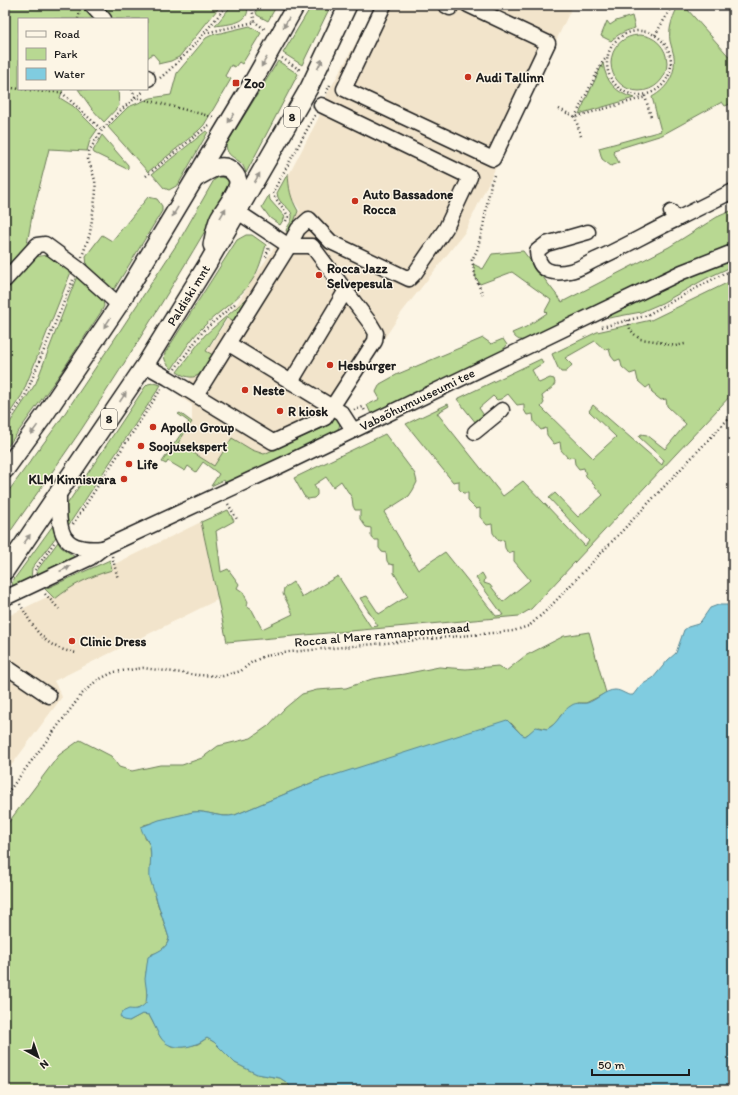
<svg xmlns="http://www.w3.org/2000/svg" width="738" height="1095" viewBox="0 0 738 1095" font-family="Itim,sans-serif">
	<rect width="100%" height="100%" fill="#fcf5e5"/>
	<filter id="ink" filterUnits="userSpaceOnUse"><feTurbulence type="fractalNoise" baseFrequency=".025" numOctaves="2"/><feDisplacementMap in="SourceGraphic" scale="8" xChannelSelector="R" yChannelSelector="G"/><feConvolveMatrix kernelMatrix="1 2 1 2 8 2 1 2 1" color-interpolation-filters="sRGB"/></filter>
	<g filter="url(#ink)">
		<g fill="#f2e4cb">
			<polygon points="377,5 573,5 465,232 402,312 325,427 226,474 177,443 192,421 192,405 179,396 247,288 300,210 283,186 318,119 325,98"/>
			<polygon points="201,522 217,600 54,681 62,697 5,774 5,622 10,615"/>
		</g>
		<g fill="#b8d892" stroke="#6a7a57">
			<polygon points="5,5 221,5 179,57 171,61 158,64 159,61 153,54 147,58 147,19 19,19 19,89 63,89 60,98 73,106 97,130 90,140 87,151 49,149 32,216 26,250 5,273"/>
			<path d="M 232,5 L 247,5 C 252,24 228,24 215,26 Z"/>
			<polygon points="254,5 277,5 268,21 257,15"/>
			<polygon points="312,5 331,5 302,65 283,53"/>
			<path d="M 679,5 L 690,5 L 687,9 L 733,61 L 733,103 L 725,106 L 722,102 L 662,135 L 614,150 L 613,151 L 619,163 L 611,166 L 602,159 L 599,148 L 661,131 L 652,97 C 668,88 676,74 674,56 C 673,51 671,46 670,41 C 668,29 673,15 679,5 Z"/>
			<path d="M 632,16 L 635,28 C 625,31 618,34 611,41 L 601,36 L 607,21 L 610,25 L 616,21 Z"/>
			<polygon points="250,26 261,33 242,64 239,62 235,67 231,65 225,76 231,79 204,125 198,131 148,172 108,127 128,107 151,98 171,95 177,73 206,38 212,35"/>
			<circle cx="639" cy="63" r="28"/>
			<path d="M 278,61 L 298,74 L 246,173 C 245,170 244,167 242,164 C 234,156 227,157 226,145 Z"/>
			<path d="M 603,63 C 606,82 616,93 634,98 L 579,114 Z"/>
			<polygon points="78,89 118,89 119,106 104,122 92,109"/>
			<polygon points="206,131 208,132 178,185 169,190 164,188 152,174"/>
			<polygon points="102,135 128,165 128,168 127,169 94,153 93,151"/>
			<path d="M 288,173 C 289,189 290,197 298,211 L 291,230 L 289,232 L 286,231 C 287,226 293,221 292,215 C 291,207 278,205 277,193 Z"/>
			<path d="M 219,177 L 226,178 L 230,184 L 229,190 C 182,271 133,351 81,430 C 56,467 30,503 5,539 L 5,496 L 59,422 L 118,334 L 179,241 L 214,180 Z"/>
			<polygon points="269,195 270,200 285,217 280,225 270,218 262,207"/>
			<polygon points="148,197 157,199 162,206 162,211 115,288 111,290 87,268 86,256 102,235 112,241"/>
			<path d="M 733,210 L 733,244 L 673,270 L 526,340 C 519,341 516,339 512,333 L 526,327 L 547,313 L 545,311 L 551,300 L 512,272 L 480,284 L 476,278 L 473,264 L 483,269 L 492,254 L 523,251 L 562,302 L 669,247 L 717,217 Z"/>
			<path d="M 246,235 L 252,235 L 266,245 C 262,257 259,271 251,282 C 238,300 219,311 204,326 C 191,338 182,354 172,369 C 167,364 163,360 165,353 L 237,240 Z"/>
			<polygon points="47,255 71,272 22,395 5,420 5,287 26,264 34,257"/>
			<polygon points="733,259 733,266 707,278 662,303 641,312 609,318 605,316 680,280"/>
			<polygon points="77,276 80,276 103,301 104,306 101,312 60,374 5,450 5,430 36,383"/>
			<polygon points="733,280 733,393 531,609 519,616 227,642 201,522 228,510 234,521 216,531 221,572 228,569 239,584 237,588 243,592 248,602 246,606 252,610 262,629 293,614 283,594 284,588 293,582 302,597 338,576 371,627 378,626 360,598 367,596 379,614 408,596 394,573 394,565 389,564 387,561 386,553 382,552 379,548 379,540 374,540 371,536 371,528 366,527 360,519 360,510 355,510 353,506 352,498 341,481 333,487 326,477 314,485 317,491 317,495 314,498 308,499 304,496 294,478 385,434 415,474 417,482 413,490 409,496 384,512 418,570 445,552 496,616 503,615 476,578 482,573 485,578 484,583 490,585 503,602 530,580 514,561 514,551 508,553 505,548 504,540 499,541 493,533 492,524 487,525 480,517 480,508 476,509 468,501 468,493 463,493 459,489 459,481 453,482 406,424 448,404 449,406 437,413 503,496 523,481 585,546 589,541 549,498 555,493 578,517 603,495 586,476 584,468 579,469 575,464 574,457 568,458 561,450 560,442 554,444 547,435 546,428 541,430 534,422 533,414 527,415 524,410 524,404 517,405 508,394 501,399 497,400 493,396 479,408 485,417 476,423 457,399 541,359 543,363 532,370 539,383 550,378 554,379 555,383 553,387 542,396 544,403 541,407 593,458 616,437 589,411 593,405 662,465 664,460 639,437 641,434 647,435 665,449 686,424 667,406 666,399 661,400 652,393 650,385 646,388 638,381 636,372 630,374 622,367 620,359 615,361 611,356 609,349 605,350 595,341 565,358 572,365 566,372 561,372 558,368 552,354 597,332 651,320"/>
			<path d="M 252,294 L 234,321 L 227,317 L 206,351 L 213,355 C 203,371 198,385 177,372 L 205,335 Z"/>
			<polygon points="483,338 490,343 491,344 503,339 507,345 502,351 371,414 367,405 380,399 376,392 380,384 398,374"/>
			<polygon points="153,383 161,385 66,529 66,506 145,387 148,384"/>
			<path d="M 180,413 L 192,422 L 178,443 L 214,466 L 232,438 L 252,450 L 264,454 L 325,427 L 331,417 L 334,416 C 340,420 342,426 336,431 L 226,484 L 224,480 L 211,486 L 219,474 L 203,462 L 196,472 L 188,466 L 185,471 L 168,461 L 166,464 L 162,462 L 189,422 L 178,414 Z"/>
			<polygon points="54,524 56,537 32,568 31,580 13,587 12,582"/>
			<polygon points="58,542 61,547 75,557 37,578 36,572"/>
			<path d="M 110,560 L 112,570 C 91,576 72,585 55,599 L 45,589 Z"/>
			<path d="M 589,632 L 606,693 L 586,703 L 578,703 L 561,715 L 556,723 L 547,729 L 539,727 L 525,736 L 521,734 L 511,723 L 316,781 L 235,815 C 220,819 207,810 193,812 L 144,825 L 145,838 L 150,845 L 151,861 L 150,867 L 156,899 L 169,938 C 167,947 161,952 152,954 L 146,972 L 147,1000 C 145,1006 141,1008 135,1010 L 129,1021 L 142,1014 L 149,1015 L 161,1038 L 171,1046 L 184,1047 L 198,1044 L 207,1038 L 214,1042 L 235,1063 L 257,1074 L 280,1078 L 286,1082 L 294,1090 L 5,1090 L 5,827 L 59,755 L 80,740 L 111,756 L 119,767 L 132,771 L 160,765 L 182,765 L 202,758 L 218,746 L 251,738 L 268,726 L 285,708 L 302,694 L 317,690 L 346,688 L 372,679 L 404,674 L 439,667 L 466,669 L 498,666 L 506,671 L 525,656 L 564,636 Z"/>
		</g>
		<path fill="#80cce0" stroke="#588692" d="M 733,601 L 733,1090 L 294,1090 L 286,1082 L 280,1078 L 257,1074 L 235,1063 L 214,1042 L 207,1038 C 203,1040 200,1043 196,1044 C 185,1049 168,1049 161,1038 C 156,1031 154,1023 149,1015 L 142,1014 L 129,1021 L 123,1020 L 120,1016 L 122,1012 L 129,1009 C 137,1010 140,1009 146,1003 L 147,994 L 145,979 L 148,957 C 157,951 167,950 169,938 L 150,879 C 149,868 152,858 150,847 C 149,840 142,835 141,827 L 159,820 L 193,812 C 207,810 220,819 235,815 L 316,781 L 507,720 L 521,734 L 525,736 L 528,734 L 536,727 L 547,729 C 558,724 561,711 572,705 C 577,702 582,704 587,703 C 597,700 605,690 615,690 C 622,690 626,696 633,695 L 640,686 L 653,678 L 668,660 L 676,653 L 684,630 L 688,627 L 698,624 L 701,621 L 710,608 L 718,605 L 729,605 Z"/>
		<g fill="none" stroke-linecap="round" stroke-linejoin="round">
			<g stroke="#1c1c1c" stroke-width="17">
				<g id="minor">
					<polyline points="91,5 104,19"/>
					<polyline points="384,5 344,89 493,159 548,43 468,5"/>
					<polyline points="445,5 450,8 452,5"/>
					<polyline points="147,77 148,79"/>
					<polyline points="675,220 733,191"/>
					<path d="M 588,232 L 546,244 L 537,251 C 538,271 552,275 570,271 C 578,270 587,264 595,260 C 622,248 648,233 675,220 L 671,212"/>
					<polyline points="5,280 37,245 45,244 79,269 119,305"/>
					<polyline points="229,344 342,413 353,430"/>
					<polyline points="145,365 168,378 273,442 325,418 375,341 376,333 370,323 312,246 289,246 238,212"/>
					<polyline points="291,382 346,290"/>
					<polyline points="196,395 289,246 298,229 309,219 331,242 409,279 415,273 446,228 470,177 321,105"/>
					<polyline points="475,432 502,410"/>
					<path d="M 59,492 C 59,528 57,553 103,548"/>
					<polyline points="5,598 90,558 103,548 282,465 682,272 733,252"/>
					<polyline points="5,666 49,696"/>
				</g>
			</g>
			<g stroke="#1c1c1c" stroke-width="20">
				<g id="major">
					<path d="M 196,178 C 207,172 222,160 233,172 C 236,175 238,178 238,183 C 237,193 224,209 219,218 C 215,227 214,237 212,245"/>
					<polyline points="5,470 44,416 119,305 251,85 296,5"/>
					<polyline points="5,571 145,365 208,263 309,88 348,5"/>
				</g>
			</g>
			<g stroke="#1c1c1c" stroke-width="2.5" stroke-dasharray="1 3" stroke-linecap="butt">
				<polyline points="251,5 255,22 266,30"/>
				<polyline points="78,19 80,11"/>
				<circle cx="639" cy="63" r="32"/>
				<polyline points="205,33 255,22"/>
				<polyline points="655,35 673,5"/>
				<polyline points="282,58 300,70"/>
				<path d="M 160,78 C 186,57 206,31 227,5"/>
				<polyline points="5,87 19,89"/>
				<polyline points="22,89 44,92 61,92 102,130"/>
				<polyline points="132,89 135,97 213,117"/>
				<polyline points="326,93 331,83"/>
				<polyline points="645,96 651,117"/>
				<polyline points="559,109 575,117 646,97"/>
				<polyline points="581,136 575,117 603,61 607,58"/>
				<polyline points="146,176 209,125"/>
				<path d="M 286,221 L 288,217 C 285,208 276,202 273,192 L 315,115"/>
				<polyline points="82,257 90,233 96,192 95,180 88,159 89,151 102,130 122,109 144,91"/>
				<polyline points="266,257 269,247"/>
				<polyline points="483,295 476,279 472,260 477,250 483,227 491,183 494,175"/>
				<polyline points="628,320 630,329 634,334 640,339 655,341 675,346 685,344"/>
				<polyline points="602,327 645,316 717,277 733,270"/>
				<polyline points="175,369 204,330 237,302"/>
				<polyline points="354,410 363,407 365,411"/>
				<polyline points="5,425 25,396 73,280"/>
				<polyline points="228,504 238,521"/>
				<polyline points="73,524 161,389"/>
				<polyline points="112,556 118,579"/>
				<polyline points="35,570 54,543"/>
				<polyline points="45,594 59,609"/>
				<path d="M 20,604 C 35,630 44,648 77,653"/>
				<polyline points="5,796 82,694 96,681 114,672 143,668 197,675 223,676 241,671 252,662 265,656 290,652 513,631 529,626 548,609 733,414"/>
			</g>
			<use href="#minor" stroke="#fcf5e5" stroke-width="14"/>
			<use href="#major" stroke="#fcf5e5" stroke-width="17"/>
		</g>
		<defs><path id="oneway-solid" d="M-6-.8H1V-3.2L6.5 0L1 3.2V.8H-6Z"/></defs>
		<g fill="#97938b">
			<use href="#oneway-solid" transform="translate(286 23) rotate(119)"/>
			<use href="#oneway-solid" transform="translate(264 62) rotate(120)"/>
			<use href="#oneway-solid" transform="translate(320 64) rotate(-64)"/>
			<use href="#oneway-solid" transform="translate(231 118) rotate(121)"/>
			<use href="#oneway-solid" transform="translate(257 178) rotate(-60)"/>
			<use href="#oneway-solid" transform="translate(175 212) rotate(121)"/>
			<use href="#oneway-solid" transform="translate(223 213) rotate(-60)"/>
			<use href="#oneway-solid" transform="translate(107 323) rotate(124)"/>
			<use href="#oneway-solid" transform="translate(123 397) rotate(-56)"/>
			<use href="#oneway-solid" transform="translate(34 430) rotate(126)"/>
			<use href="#oneway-solid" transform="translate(27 539) rotate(-55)"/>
			<use href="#oneway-solid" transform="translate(65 569) rotate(-25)"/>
		</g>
	</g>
	<g fill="#c8321e" stroke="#fcf5e5" stroke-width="1.5">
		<circle cx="468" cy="77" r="4"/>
		<rect x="232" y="79" width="8" height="8" rx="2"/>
		<circle cx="355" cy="201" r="4"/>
		<circle cx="319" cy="275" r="4"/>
		<circle cx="330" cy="365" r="4"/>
		<circle cx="245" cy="390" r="4"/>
		<circle cx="280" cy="411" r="4"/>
		<circle cx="153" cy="427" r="4"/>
		<circle cx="141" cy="446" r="4"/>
		<circle cx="129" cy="464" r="4"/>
		<circle cx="124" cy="479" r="4"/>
		<circle cx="72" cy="641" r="4"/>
	</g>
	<g text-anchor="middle" stroke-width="3" stroke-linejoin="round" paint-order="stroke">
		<g fill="#fcf5e5" stroke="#5f5d58" stroke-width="1">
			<rect x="284" y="107" width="16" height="20" rx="3"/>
			<rect x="101" y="409" width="16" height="20" rx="3"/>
		</g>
		<g font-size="12" font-weight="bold" fill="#1c1c1c">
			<text x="292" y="121">8</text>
			<text x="109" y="423">8</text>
		</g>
		<g font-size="13" font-weight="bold" fill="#1c1c1c" stroke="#fcf5e5" text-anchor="start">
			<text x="476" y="82">Audi Tallinn</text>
			<text x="244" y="88">Zoo</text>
			<text x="363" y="199">Auto Bassadone<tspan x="363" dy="15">Rocca</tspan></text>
			<text x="327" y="273">Rocca Jazz<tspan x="327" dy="15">Selvepesula</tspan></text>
			<text x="338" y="370">Hesburger</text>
			<text x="253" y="395">Neste</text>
			<text x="288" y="416">R kiosk</text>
			<text x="161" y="432">Apollo Group</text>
			<text x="149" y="451">Soojusekspert</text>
			<text x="137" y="469">Life</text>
			<text x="116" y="484" text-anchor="end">KLM Kinnisvara</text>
			<text x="80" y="646">Clinic Dress</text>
		</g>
		<g font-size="13" fill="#1c1c1c" stroke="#fcf5e5">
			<text transform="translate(188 295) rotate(-58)" y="5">Paldiski mnt</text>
			<text transform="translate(417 399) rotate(-26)" y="5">Vabaõhumuuseumi tee</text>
			<text transform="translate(382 634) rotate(-5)" y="5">Rocca al Mare rannapromenaad</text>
		</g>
	</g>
	<rect width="738" height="1095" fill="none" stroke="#fcf5e5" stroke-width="20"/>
	<rect x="10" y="10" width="718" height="1075" fill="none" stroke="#1c1c1c" stroke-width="1.5" filter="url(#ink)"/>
	<rect x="18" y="18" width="130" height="72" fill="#fcf5e5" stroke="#a29e95"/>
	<rect x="26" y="31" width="20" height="6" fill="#fcf5e5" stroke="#a29e95"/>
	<text x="54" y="38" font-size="12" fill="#1c1c1c">Road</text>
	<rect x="26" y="48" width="20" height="12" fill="#b8d892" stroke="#a29e95"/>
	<text x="54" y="58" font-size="12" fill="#1c1c1c">Park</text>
	<rect x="26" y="68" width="20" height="12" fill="#80cce0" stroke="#a29e95"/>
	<text x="54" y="78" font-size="12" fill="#1c1c1c">Water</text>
	<g transform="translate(38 1057) rotate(140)" stroke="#fcf5e5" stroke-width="3" paint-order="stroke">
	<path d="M0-3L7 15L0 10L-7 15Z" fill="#1c1c1c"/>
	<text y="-6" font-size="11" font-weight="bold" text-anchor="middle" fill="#1c1c1c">N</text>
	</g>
	<path d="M592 1069v6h97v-6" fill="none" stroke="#1c1c1c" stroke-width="2"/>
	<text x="598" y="1069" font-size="12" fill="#1c1c1c" stroke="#fcf5e5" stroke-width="3" paint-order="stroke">50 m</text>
</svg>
